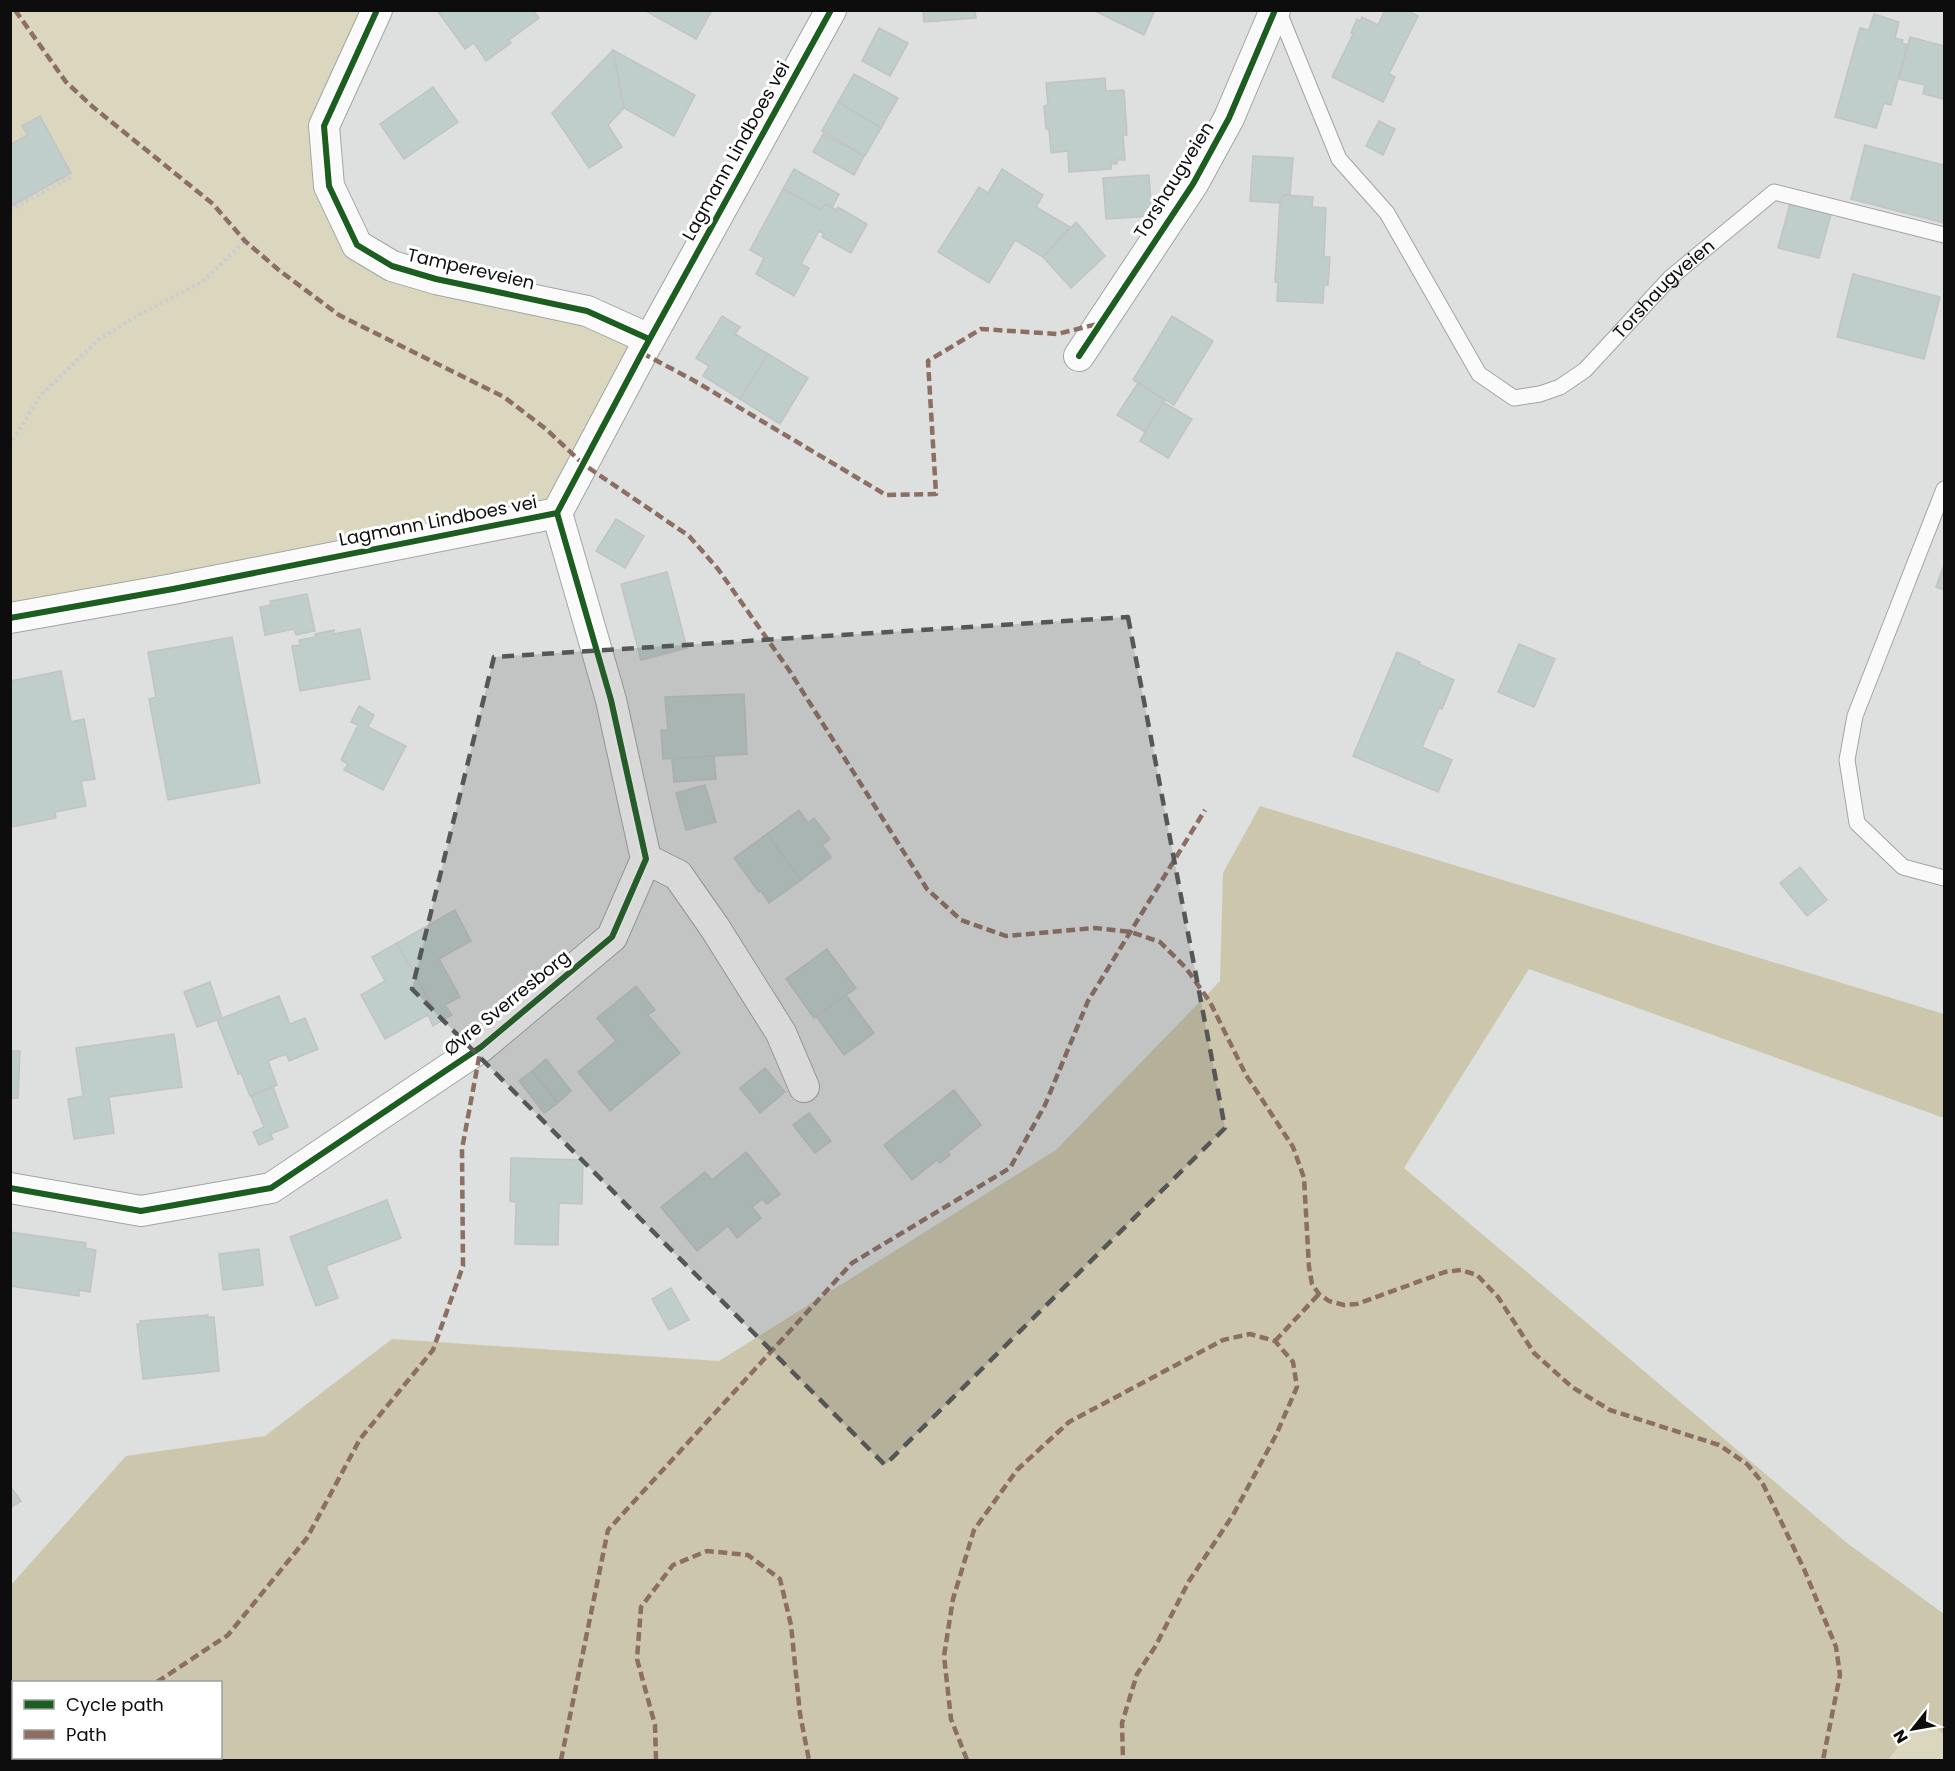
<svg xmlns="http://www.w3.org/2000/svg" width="1955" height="1771" viewBox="0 0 1955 1771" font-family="Poppins,sans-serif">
	<rect width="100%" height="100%" fill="#dde0de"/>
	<g fill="#dbd7be">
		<polygon points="11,11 369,11 324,126 357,245 649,339 557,513 11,618"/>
		<polygon points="1923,1716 1944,1735 1944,1760 1888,1760"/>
	</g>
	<path fill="#ccc7ac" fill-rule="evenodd" d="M 1260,806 L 1944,1014 L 1944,1118 L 1529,969 L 1404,1168 L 1847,1543 L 1944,1614 L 1944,1735 L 1923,1716 L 1888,1760 L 11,1760 L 11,1585 L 126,1456 L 265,1436 L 392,1339 L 719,1361 L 1056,1150 L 1220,981 L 1223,873 ZM 14,1682 L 220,1682 L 220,1758 L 14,1758 Z"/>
	<g fill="#bfcdcb" stroke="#c2c4c3" stroke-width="1.5">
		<polygon points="437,10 533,10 539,18 509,40 511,43 486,61 474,43 465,49"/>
		<polygon points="644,10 712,10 696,39"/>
		<polygon points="923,10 975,10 976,18 924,22"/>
		<polygon points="1093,10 1155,10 1144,35"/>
		<polygon points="1385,10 1407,10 1418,16 1389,74 1395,77 1383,102 1332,77 1353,34 1351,33 1357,19 1360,21 1362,17 1378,25"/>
		<polygon points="1874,14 1899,22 1895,38 1903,40 1902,43 1907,45 1891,105 1884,103 1876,128 1835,117 1860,28 1869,30"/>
		<polygon points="879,28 908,43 890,76 862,61"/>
		<polygon points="1910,37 1944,46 1944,99 1923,94 1925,85 1899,79"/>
		<polygon points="613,50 624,108 608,125 622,147 589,168 552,113"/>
		<polygon points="613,50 695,95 674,136 624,108"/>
		<polygon points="854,74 898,98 881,128 838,102"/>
		<polygon points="1105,78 1106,91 1124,90 1127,135 1123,135 1125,160 1117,160 1117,164 1111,164 1111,169 1069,172 1068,151 1051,153 1049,129 1046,129 1044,106 1048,105 1046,83"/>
		<polygon points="433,87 458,122 404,159 380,124"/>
		<polygon points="838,102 881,128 865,156 822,131"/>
		<polygon points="40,116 71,173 10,207 10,145 28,135 22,126"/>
		<polygon points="1379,121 1395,129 1383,155 1366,146"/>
		<polygon points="823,134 864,156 854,175 813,152"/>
		<polygon points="1865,145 1944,165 1944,223 1851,199"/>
		<polygon points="1253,156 1293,158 1290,196 1284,195 1278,203 1250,201"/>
		<polygon points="794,169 839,194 832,208 825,204 821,210 783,189"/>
		<polygon points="1002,169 1043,195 1036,207 1070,227 1043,257 1015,240 989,283 938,252 979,187 988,193"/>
		<polygon points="1149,175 1152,216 1106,219 1103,178"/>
		<polygon points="783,189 821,210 825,204 836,210 838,207 867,224 851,253 822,237 824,234 819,231 801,264 809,268 794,296 756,274 764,258 750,250"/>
		<polygon points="1284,195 1313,197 1312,207 1326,208 1324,257 1330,257 1328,285 1324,285 1323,303 1277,301 1278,282 1275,282 1280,203 1278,203"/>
		<polygon points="1791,200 1832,211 1819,258 1778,248"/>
		<polygon points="1076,222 1105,256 1071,288 1043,257"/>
		<polygon points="1853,274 1940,297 1924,359 1837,337"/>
		<polygon points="722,316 740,327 735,334 768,354 740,399 703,376 709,366 696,358"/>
		<polygon points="1172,316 1213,341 1174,405 1133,380"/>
		<polygon points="768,354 808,378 780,424 740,399"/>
		<polygon points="1138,383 1165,400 1145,432 1117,415"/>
		<polygon points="1163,402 1192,419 1168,458 1140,441"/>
		<polygon points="616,519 644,536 625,568 596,551"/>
		<polygon points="1944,565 1944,590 1936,587"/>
		<polygon points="667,572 687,648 641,660 621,584"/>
		<polygon points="307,594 315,631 296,635 294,629 265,635 260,607 271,605 270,601"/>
		<polygon points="360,629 370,679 300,691 292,646 300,645 299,640 316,637 315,634 334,630 334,634"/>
		<polygon points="232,637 260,783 168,800 149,699 156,697 148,652"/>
		<polygon points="1519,644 1555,659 1534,707 1498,692"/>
		<polygon points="1397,652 1420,662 1419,664 1454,680 1442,709 1439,708 1422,747 1452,760 1438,792 1353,756"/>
		<polygon points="61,671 71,722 84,719 95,779 81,781 86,806 55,812 56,818 11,827 10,681"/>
		<polygon points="744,694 747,754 663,759 661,730 668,730 665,697"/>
		<polygon points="359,706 374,715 368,727 406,746 383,790 344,770 348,764 341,760 358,725 351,722"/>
		<polygon points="714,756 716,779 674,782 672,759"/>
		<polygon points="705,785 716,822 686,830 676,793"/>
		<polygon points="799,810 808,823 814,818 830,839 822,845 831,857 801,880 767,834"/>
		<polygon points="767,834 801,880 769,903 761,891 759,892 734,858"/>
		<polygon points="1800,867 1827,900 1807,916 1780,883"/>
		<polygon points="455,910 471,941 439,959 460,997 445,1005 452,1015 441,1021 397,943"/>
		<polygon points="397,943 441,1021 433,1026 428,1015 385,1039 361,995 385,981 372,957"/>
		<polygon points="827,949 856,988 814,1018 786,979"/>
		<polygon points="210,982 222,1018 197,1027 184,992"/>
		<polygon points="636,986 655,1010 648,1015 680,1053 610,1111 578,1072 616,1041 597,1018"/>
		<polygon points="846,995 874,1033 844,1055 816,1016"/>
		<polygon points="279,996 290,1024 305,1018 318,1049 289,1061 286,1054 268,1061 277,1085 250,1096 241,1073 238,1074 217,1020"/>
		<polygon points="174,1034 182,1087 109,1097 114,1133 74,1139 68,1099 83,1096 76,1048"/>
		<polygon points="10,1051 20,1051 18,1098 10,1098"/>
		<polygon points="546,1059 571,1091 558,1103 532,1071"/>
		<polygon points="765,1068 785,1092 760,1113 740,1088"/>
		<polygon points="532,1071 558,1103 544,1113 519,1081"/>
		<polygon points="273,1087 288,1127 270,1134 273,1139 259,1145 253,1132 264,1127 251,1096"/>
		<polygon points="954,1090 981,1125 948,1152 950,1155 940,1163 937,1160 912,1180 884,1145"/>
		<polygon points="809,1113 831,1141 815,1153 793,1125"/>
		<polygon points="746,1152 780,1194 767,1204 762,1199 752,1207 761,1218 737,1238 728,1226 697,1251 661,1207 705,1172 712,1180"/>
		<polygon points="511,1158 583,1160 582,1204 559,1203 558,1245 515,1244 516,1202 510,1201"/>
		<polygon points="387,1200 401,1238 326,1266 338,1298 316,1306 290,1237"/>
		<polygon points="10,1232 86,1243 85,1248 96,1250 90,1292 79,1290 79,1296 10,1286"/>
		<polygon points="259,1249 263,1285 223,1290 219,1254"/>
		<polygon points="671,1288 689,1320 669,1330 652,1299"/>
		<polygon points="208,1315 207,1317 214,1317 219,1371 143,1379 137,1324 141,1324 140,1321"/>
		<polygon points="10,1486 21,1501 10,1508"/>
	</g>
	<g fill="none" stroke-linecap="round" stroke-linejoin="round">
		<g stroke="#a2a5a3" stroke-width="17">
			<g id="lane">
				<path id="s1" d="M 1278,10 L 1339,159 L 1387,213 L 1479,374 L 1514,398 L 1540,394 L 1560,387 L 1585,370 L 1670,278 L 1774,192 L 1944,235"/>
				<polyline points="1944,489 1855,716 1847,760 1857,823 1903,867 1944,878"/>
			</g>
		</g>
		<g stroke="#a2a5a3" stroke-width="32">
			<g id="street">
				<polyline points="377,10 324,126 329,186 357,245 392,266 436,279 587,311 649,339"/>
				<polyline points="1079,356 1193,184 1229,118 1275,10"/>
				<polyline points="10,618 173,589 557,513 642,353 831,10"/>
				<polyline points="646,859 678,875 715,928 781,1033 804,1087"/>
				<polyline points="10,1188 141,1211 271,1188 481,1047 612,937 646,859 611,700 557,513"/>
			</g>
		</g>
		<g stroke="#ccc" stroke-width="4" stroke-dasharray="3 3" stroke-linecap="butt">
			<polyline points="10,210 73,176"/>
			<polyline points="10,445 40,396 98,340 135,317 202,282 245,241"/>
		</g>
		<use href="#lane" stroke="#fafafa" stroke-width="15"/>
		<use href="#street" stroke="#fafafa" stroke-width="30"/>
		<g stroke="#8d6e63" stroke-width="4.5" stroke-dasharray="9 4.5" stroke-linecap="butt">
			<polyline points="15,10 66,82 93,107 213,204 245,241 280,271 339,315 504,397 546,429 583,464 689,536 718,569 789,670 927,889 961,920 1006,936 1095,928 1131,932 1160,942 1186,968 1210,1002 1246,1075 1293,1147 1304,1178 1309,1267 1312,1284 1319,1294 1329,1301 1344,1305 1357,1304 1445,1272 1461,1270 1477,1275 1498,1297 1534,1353 1572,1387 1610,1410 1719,1445 1747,1464 1762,1482 1804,1569 1836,1647 1840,1675 1823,1760"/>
			<polyline points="642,353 693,380 886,495 936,494 928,361 981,329 1057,334 1102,323"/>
			<polyline points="1275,1341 1319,1294"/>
			<polyline points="157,1682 228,1635 307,1538 360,1439 433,1350 463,1266 462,1149 481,1047"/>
			<polyline points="10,1736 14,1735"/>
			<polyline points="561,1760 608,1530 852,1263 1010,1168 1045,1105 1088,1001 1205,810"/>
			<polyline points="656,1760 655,1725 637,1659 641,1607 673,1565 707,1551 748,1555 780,1579 791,1625 800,1714 809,1760"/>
			<polyline points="967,1760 951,1719 944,1656 953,1599 974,1530 1017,1470 1069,1422 1223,1340 1250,1334 1275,1341 1293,1362 1297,1387 1276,1435 1233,1515 1189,1581 1155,1647 1137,1674 1122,1723 1123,1760"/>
		</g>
		<g stroke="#fff" stroke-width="10">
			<g id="cycleway">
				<polyline points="377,10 324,126 329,186 357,245 392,266 436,279 587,311 649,339"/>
				<polyline points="1079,356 1193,184 1229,118 1275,10"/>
				<polyline points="10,618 173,589 557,513 642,353 831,10"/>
				<polyline points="10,1188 141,1211 271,1188 481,1047 612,937 646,859 611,700 557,513"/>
			</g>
		</g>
		<use href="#cycleway" stroke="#1b5e20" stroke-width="6"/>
	</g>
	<path fill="#555756" fill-opacity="0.2" stroke="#555756" stroke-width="4.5" stroke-dasharray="12 8" stroke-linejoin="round" d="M 1128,617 L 1225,1128 L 885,1465 L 412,989 L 494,657 Z"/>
	<g text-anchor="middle" stroke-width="6" stroke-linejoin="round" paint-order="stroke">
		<g font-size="18" fill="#0c0d0c" stroke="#fff">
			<text transform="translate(736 151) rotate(-61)" y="6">Lagmann Lindboes vei</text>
			<text transform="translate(1174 180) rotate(-58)" y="6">Torshaugveien</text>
			<text transform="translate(471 269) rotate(13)" y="6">Tampereveien</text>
			<text dy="6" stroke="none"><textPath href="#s1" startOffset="652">Torshaugveien</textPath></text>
			<text transform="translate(438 521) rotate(-11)" y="6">Lagmann Lindboes vei</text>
			<text transform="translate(507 1003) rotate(-39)" y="6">Øvre Sverresborg</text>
		</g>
	</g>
	<rect width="1955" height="1771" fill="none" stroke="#0c0d0c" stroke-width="24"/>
	<rect x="12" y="1681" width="210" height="78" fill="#ffffff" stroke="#9e9e9e" stroke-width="1.5"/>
	<rect x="24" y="1700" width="30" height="9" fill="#1b5e20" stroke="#9e9e9e" stroke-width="1.5"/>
	<text x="66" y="1711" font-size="18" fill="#0c0d0c">Cycle path</text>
	<rect x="24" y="1730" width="30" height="9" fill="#8d6e63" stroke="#9e9e9e" stroke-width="1.5"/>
	<text x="66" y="1741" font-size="18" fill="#0c0d0c">Path</text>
	<g transform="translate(1913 1729) rotate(239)" stroke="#ffffff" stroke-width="4.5" paint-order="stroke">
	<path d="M0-4.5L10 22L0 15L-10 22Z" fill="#0c0d0c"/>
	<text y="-9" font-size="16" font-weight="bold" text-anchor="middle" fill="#0c0d0c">N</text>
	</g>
</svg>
